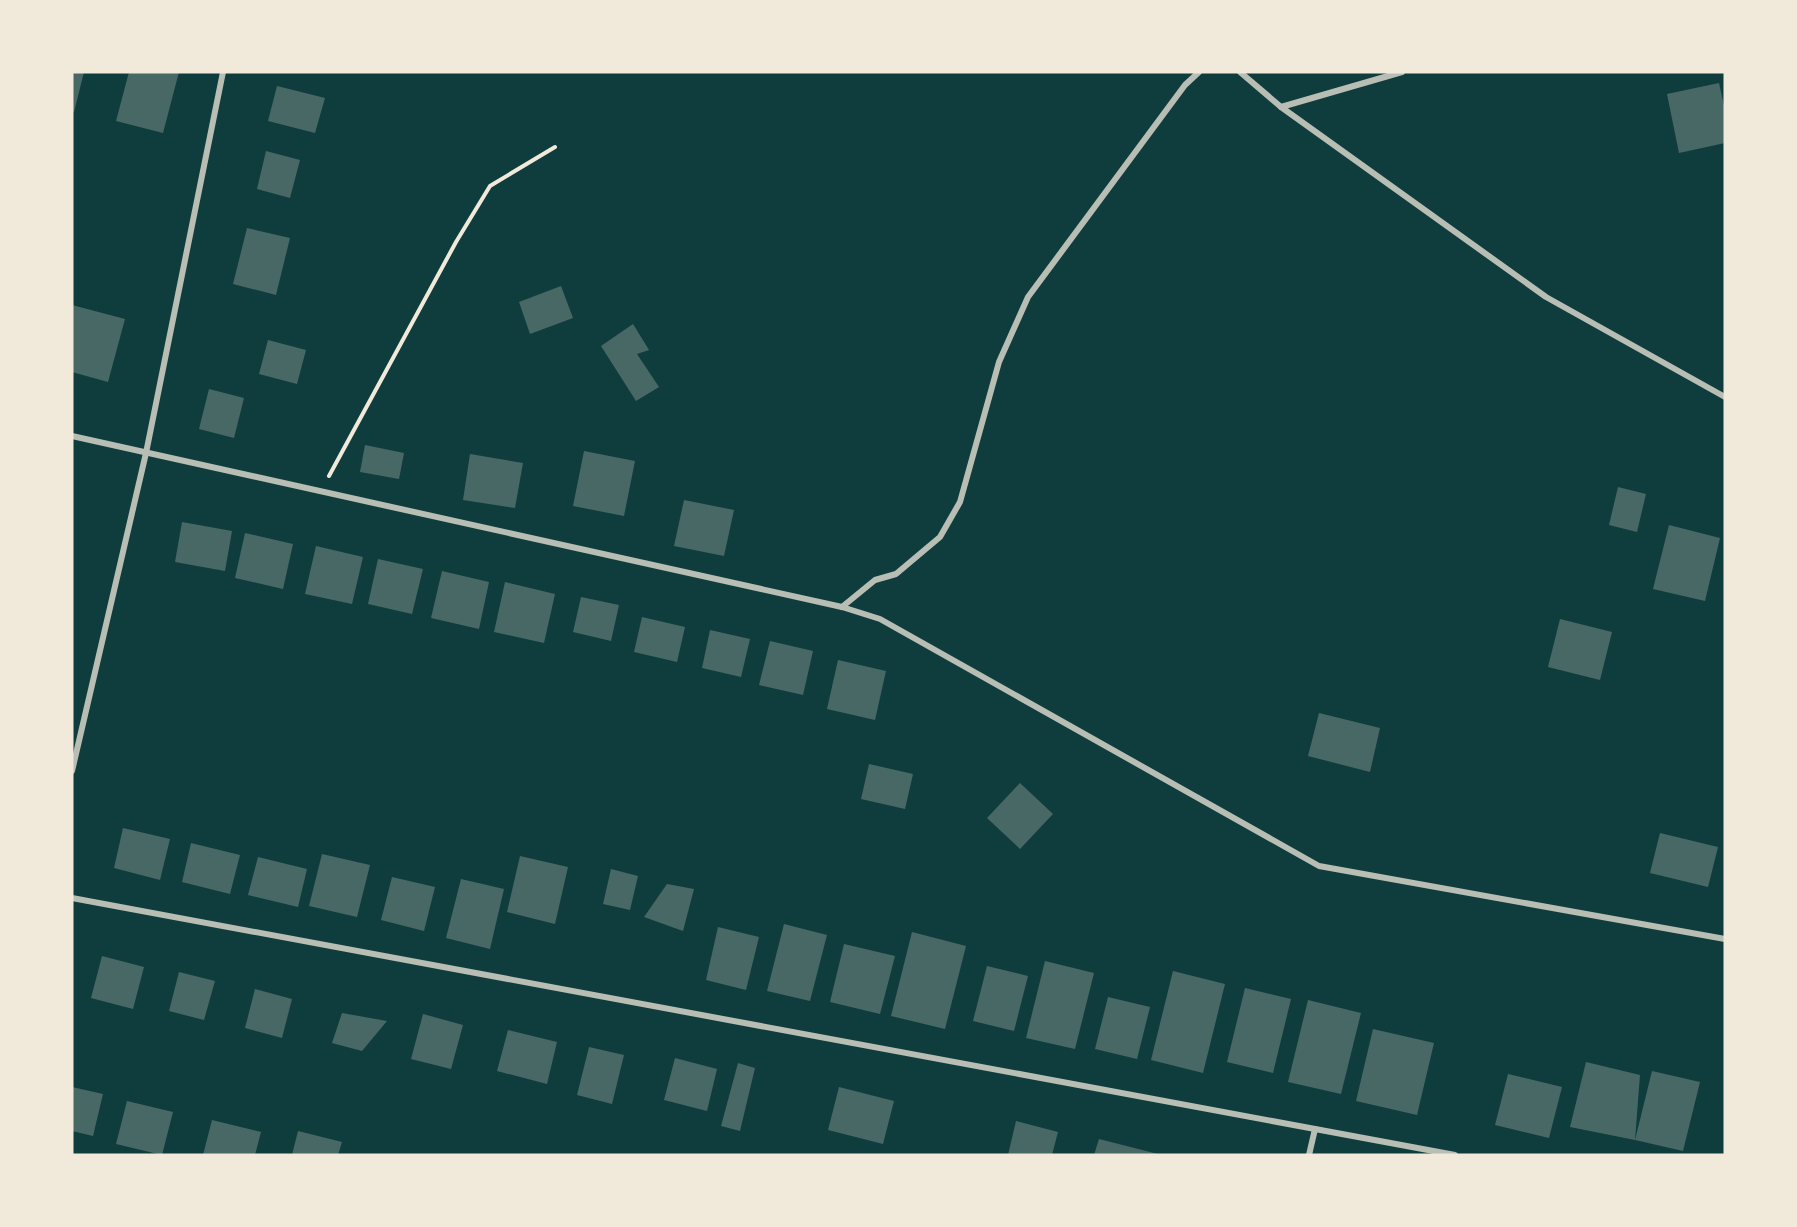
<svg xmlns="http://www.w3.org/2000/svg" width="1797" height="1227" viewBox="0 0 1797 1227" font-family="'IBM Plex Serif',serif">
	<rect width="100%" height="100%" fill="#0f3d3e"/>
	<g fill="#486865">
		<polygon points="72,72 84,72 74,112 72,111"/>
		<polygon points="129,72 179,72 163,133 116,121"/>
		<polygon points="1719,83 1725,110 1725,143 1679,153 1667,94"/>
		<polygon points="277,86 325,98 315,133 268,121"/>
		<polygon points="266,151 300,160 290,198 257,189"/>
		<polygon points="247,228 290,238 276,295 233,284"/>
		<polygon points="561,286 573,318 530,334 519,302"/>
		<polygon points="72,305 125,319 108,382 72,372"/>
		<polygon points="633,324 649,350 637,354 659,387 636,401 601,346"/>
		<polygon points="268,340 306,350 297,384 259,374"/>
		<polygon points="209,389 244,398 234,438 199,429"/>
		<polygon points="365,445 404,453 399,479 360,472"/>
		<polygon points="584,451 635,461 624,516 573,506"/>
		<polygon points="470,454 523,463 515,508 463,500"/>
		<polygon points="1618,487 1646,494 1637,532 1609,525"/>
		<polygon points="684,500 734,510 724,556 674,546"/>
		<polygon points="182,522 232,531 225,571 175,562"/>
		<polygon points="1669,525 1720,538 1705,601 1653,589"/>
		<polygon points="245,533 293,544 283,589 235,578"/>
		<polygon points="316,546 363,557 352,604 305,594"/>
		<polygon points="378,559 423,569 412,614 368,604"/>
		<polygon points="442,571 489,582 479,629 431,618"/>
		<polygon points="505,582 555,594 544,643 494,632"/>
		<polygon points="581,597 619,605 611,641 573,632"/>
		<polygon points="642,617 685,627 677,662 634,652"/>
		<polygon points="1560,619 1612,632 1600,680 1548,667"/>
		<polygon points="710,630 750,639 741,677 702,668"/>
		<polygon points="770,641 813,651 803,695 759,685"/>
		<polygon points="838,660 886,671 875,720 827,709"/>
		<polygon points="1319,713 1380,728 1370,772 1308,756"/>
		<polygon points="869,764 913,774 905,809 861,799"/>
		<polygon points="1020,783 1053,814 1020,849 987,818"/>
		<polygon points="123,828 170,839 160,880 114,868"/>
		<polygon points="1660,833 1718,847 1708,887 1650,873"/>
		<polygon points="191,843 240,855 230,894 182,882"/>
		<polygon points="322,854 370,865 357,917 309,906"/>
		<polygon points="520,856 568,867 555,924 507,912"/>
		<polygon points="258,857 307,869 298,907 248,895"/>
		<polygon points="611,869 638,876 630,910 603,904"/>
		<polygon points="392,877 435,887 424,931 381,920"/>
		<polygon points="461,879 504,889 490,949 446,938"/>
		<polygon points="667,884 694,889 683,931 644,917"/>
		<polygon points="784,924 827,935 810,1001 767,991"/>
		<polygon points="718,927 759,937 746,990 706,980"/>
		<polygon points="912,932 966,946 945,1029 891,1016"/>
		<polygon points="844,944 895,956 880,1014 830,1002"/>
		<polygon points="102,956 144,967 133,1009 91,998"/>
		<polygon points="1045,961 1094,973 1075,1049 1026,1038"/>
		<polygon points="987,966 1028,976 1014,1031 973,1021"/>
		<polygon points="1173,971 1225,984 1203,1073 1151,1060"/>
		<polygon points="179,972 215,981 204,1020 169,1011"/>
		<polygon points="1245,988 1291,999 1273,1073 1227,1062"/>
		<polygon points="255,989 292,999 282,1038 245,1028"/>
		<polygon points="1108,997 1150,1007 1137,1059 1095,1049"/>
		<polygon points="1308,1000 1361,1013 1341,1094 1288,1082"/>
		<polygon points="342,1013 387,1021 362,1051 332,1043"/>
		<polygon points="423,1014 463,1025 451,1069 411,1059"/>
		<polygon points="1373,1029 1434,1043 1417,1115 1356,1101"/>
		<polygon points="508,1030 557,1042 547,1084 497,1071"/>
		<polygon points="589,1047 624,1055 612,1104 577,1095"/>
		<polygon points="675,1058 717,1069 707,1111 664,1100"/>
		<polygon points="1586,1062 1640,1075 1635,1140 1570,1127"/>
		<polygon points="738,1063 755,1068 740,1131 721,1126"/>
		<polygon points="1652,1071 1700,1082 1683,1151 1635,1140"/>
		<polygon points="1508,1074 1562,1087 1549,1138 1495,1125"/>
		<polygon points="72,1087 103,1094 93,1136 72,1131"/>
		<polygon points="839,1087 894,1101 883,1144 828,1130"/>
		<polygon points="127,1101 173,1112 162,1155 116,1144"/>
		<polygon points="212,1120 261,1132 255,1155 203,1155"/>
		<polygon points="1016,1121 1058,1132 1052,1155 1008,1155"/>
		<polygon points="298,1131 342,1142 338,1155 292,1155"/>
		<polygon points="1099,1139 1158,1154 1158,1155 1094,1155"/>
	</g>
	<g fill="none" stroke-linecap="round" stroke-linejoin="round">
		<polyline stroke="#f1e9da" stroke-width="4" points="329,476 456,242 490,186 555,147"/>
		<g stroke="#b8beb3" stroke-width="6">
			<polyline points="1240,72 1281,107 1546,297 1725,397"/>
			<polyline points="1281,107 1402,72"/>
			<polyline points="72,436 842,607 880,619 1319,866 1725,939"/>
			<polyline points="842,607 875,580 896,574 940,537 960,502 999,362 1028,297 1185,85 1199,72"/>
			<polyline points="72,771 146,453 223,72"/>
			<polyline points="72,898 1455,1155"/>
			<polyline points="1309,1155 1315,1129"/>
		</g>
	</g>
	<rect width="1797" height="1227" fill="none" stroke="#f1e9da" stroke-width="147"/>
</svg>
